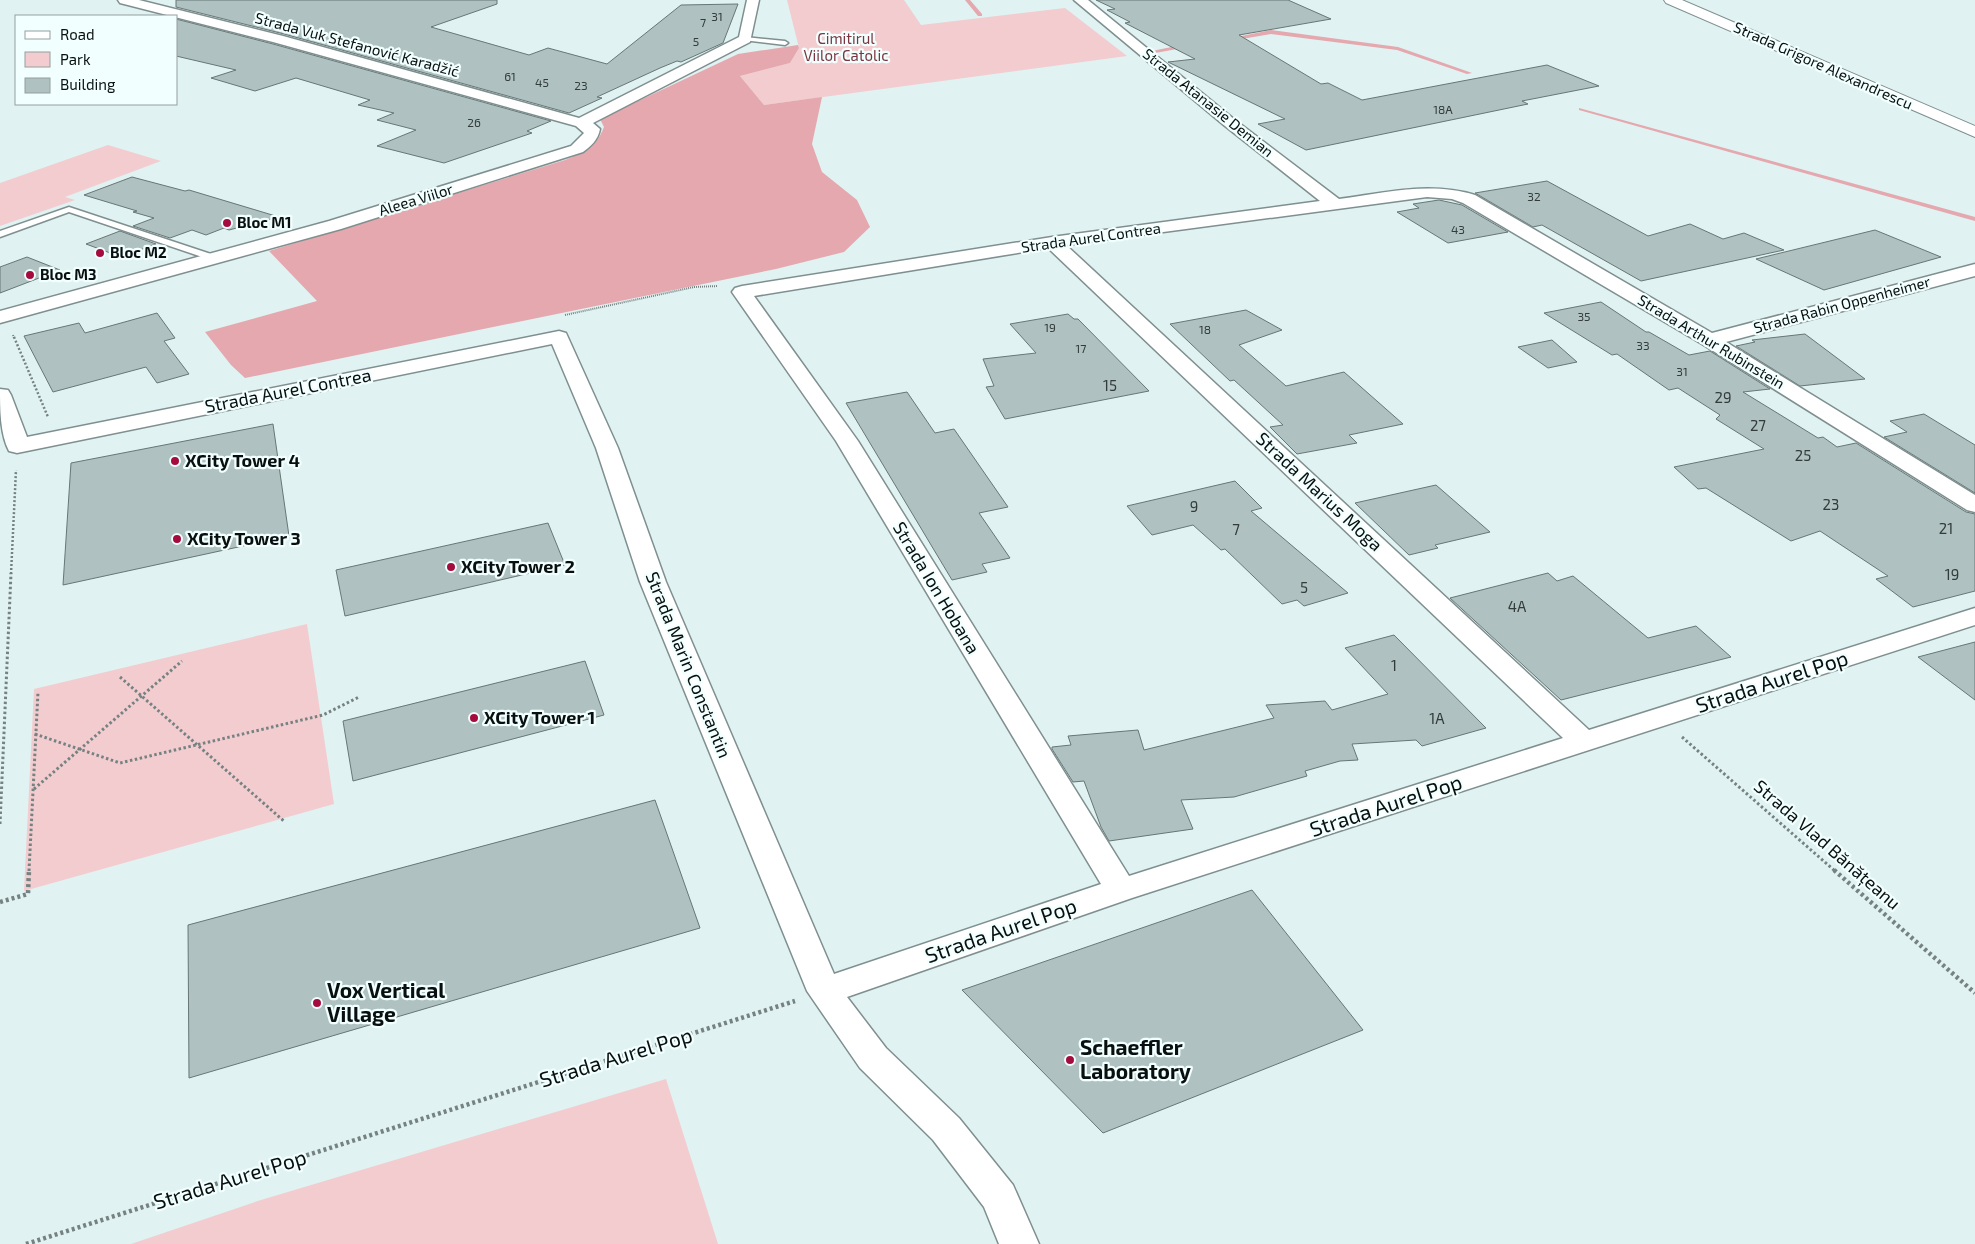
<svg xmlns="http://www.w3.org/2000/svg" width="1975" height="1244" viewBox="0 0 1975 1244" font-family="'Exo 2',sans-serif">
	<rect width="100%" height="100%" fill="#e0f2f2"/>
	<g fill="#f3cccf">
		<polygon points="787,0 904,0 921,25 1065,8 1127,56 764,105 740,76 790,63 799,48"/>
		<polygon points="108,145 161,161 65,197 75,200 0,226 0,183"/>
		<polygon points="307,624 334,804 24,891 34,689"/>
		<polygon points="666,1079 718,1244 131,1244 261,1200"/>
	</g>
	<path fill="#e4a8ae" d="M 798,45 L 799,48 L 790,63 L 740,76 L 764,105 L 822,97 L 812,144 L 822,172 L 857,200 L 870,227 L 844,252 L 776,269 L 245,378 L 231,365 L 205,332 L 317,301 L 269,251 L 565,160 C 585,152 595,149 604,127 L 600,119 L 738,54 Z"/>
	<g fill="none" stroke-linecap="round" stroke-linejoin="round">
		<g fill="#e4a8ae" fill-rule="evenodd">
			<polygon points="965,0 970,0 982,14 982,16 978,16"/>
			<polygon points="1271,30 1398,47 1472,73 1467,74 1397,50 1271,34 1230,41 1227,39"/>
			<polygon points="1186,44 1188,45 1188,47 1155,53 1152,51"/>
			<polygon points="1579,108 1975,217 1975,221 1579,110"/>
		</g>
	</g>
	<g fill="#afc1c0" stroke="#677776">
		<polygon points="176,0 497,0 497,4 431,27 529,55 548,48 607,64 681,5 738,4 723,43 681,62 677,61 660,68 597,97 602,98 569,113 284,34 176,7"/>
		<polygon points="1096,0 1288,0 1331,19 1239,35 1321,84 1328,83 1362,100 1547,65 1599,86 1522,101 1528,104 1306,150 1258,124 1285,119 1168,62 1195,59 1125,23 1130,22 1107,10 1115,9"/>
		<polygon points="176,19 273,44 551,121 527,131 532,133 444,163 377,146 416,130 377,120 394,113 358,105 370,100 296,78 255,91 211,78 236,70 176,56"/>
		<polygon points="132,177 185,191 189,190 279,217 229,230 224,228 206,235 192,230 170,238 133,226 154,218 133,212 137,211 84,195"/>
		<polygon points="1547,181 1648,236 1690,224 1723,239 1744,233 1784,250 1641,281 1542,225 1533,227 1475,193"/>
		<polygon points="1439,200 1462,205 1508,232 1448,243 1397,212 1419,208 1413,204"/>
		<polygon points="1875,230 1941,257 1824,290 1756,259"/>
		<polygon points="120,231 156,244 121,257 86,244"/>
		<polygon points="27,257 60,270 0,293 0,267"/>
		<polygon points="1601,302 1646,332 1649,332 1689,355 1710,351 1770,389 1743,392 1818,438 1823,437 1837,447 1856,443 1966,512 1975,514 1975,591 1913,607 1876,579 1888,576 1820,531 1791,541 1706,488 1698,489 1674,467 1764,449 1716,419 1720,415 1678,388 1669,390 1617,354 1612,355 1544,313"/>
		<polygon points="1246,310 1282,330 1239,345 1286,386 1344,372 1403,424 1349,435 1357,443 1297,454 1270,427 1283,425 1234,380 1230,381 1170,324"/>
		<polygon points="157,313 175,338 164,341 189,374 157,383 146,367 53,392 24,336 79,323 85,333"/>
		<polygon points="1068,314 1074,319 1078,319 1149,391 1005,419 986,387 994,386 983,359 1036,353 1010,324"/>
		<polygon points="1805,334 1865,379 1800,386 1736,346 1755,342 1752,340"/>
		<polygon points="1552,340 1577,362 1548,368 1518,347"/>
		<polygon points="907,392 935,433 954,429 1008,507 979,513 1010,558 982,564 987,572 952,580 846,403"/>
		<polygon points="1924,414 1975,445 1975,493 1884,437 1907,432 1890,421"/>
		<polygon points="273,424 289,536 63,585 71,463"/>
		<polygon points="1235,481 1262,508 1251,511 1348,593 1304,606 1297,600 1282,604 1225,549 1221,550 1193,525 1152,535 1127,506"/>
		<polygon points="1436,485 1490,532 1435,545 1438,548 1409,555 1355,503"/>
		<polygon points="548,523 565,565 345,616 336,570"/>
		<polygon points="1548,573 1557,581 1573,576 1648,638 1696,626 1731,657 1561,700 1450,598"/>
		<polygon points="1394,635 1486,728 1422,746 1416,740 1352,744 1358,760 1340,761 1305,771 1307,776 1234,797 1181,800 1193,829 1109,841 1101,827 1084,781 1073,782 1052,749 1052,747 1071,745 1068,736 1138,730 1144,750 1274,718 1266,705 1325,701 1332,710 1388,694 1345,648"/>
		<polygon points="1975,642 1975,700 1918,657"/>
		<polygon points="585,661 604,715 353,781 343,721"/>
		<polygon points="655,800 700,928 189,1078 188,925"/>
		<polygon points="1252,890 1363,1030 1103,1133 962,990"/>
	</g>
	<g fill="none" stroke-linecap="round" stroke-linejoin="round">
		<g stroke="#7f8f8f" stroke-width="3">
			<g id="service">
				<polygon points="745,37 785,41 788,43 785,45 743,40"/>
				<polygon points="69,207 220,257 221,259 214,261 69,212 0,237 0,231"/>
			</g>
		</g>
		<g stroke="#7f8f8f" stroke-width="3">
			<g id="minor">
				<path d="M 118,0 L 139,0 L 283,36 L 579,118 L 739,37 L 747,0 L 759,0 L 750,42 L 593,123 L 600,129 C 598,140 591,146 583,152 L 341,229 L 0,323 L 0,311 L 329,221 L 571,146 L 584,133 L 576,126 L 273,42 L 120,3 Z"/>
				<path d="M 1074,0 L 1088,0 L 1235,120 L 1339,199 C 1384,193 1430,181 1475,195 L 1712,333 L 1975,264 L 1975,276 L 1726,342 L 1975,495 L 1975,512 L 1967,510 L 1702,344 L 1463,203 L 1452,199 L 1427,197 L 1066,245 L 1589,730 L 1975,608 L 1975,625 L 1132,898 L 847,997 L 886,1048 L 959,1118 L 1013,1185 L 1039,1244 L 999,1244 L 984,1207 L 933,1140 L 860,1068 L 807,991 L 640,582 L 596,448 L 552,344 L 17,453 L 9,451 C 0,434 0,408 0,389 L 8,390 L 11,395 L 27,437 L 559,331 L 566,333 L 618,448 L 666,582 L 834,974 L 1101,884 L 836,441 L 732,292 L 735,288 L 742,286 L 1052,237 L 1320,201 L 1225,126 ZM 1048,248 L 1563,738 L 1129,876 L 858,441 L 754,296 Z"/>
			</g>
		</g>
		<g stroke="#7f8f8f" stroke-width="2">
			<polygon id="tertiary" points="1664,0 1682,0 1975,126 1975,137 1666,3"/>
		</g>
		<g stroke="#768282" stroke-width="2" stroke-dasharray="1 1" stroke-linecap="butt">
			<polyline points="565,315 694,287 718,286"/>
			<polyline points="13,335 14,338"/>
		</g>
		<g stroke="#768282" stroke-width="2.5" stroke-dasharray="2 2" stroke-linecap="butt">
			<polyline points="14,337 48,417"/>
			<polyline points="11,574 16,470"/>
		</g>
		<g stroke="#768282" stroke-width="3" stroke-dasharray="2.5 2.5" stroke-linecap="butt">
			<polyline points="120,677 285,822"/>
			<polyline points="35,734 120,763 323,715 359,697"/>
			<polyline points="1682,737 1835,871"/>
			<polyline points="34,789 182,661"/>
			<polyline points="0,824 11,573"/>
			<polyline points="29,871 38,692"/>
		</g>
		<g stroke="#768282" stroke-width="4.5" stroke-dasharray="3 3" stroke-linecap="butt">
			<polyline points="1834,870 1975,993"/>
			<polyline points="0,902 28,894 29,870"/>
			<polyline points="26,1244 795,1001"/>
		</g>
		<use href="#service" fill="#fff" fill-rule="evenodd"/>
		<use href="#minor" fill="#fff" fill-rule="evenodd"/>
		<use href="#tertiary" fill="#fff" fill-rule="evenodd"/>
	</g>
	<g fill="#a50c3d" stroke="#f1fffe" stroke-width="2">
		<circle cx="227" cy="223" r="5"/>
		<circle cx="100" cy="253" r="5"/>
		<circle cx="30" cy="275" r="5"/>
		<circle cx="175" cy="461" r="5"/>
		<circle cx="177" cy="539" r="5"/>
		<circle cx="451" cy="567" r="5"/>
		<circle cx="474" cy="718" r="5"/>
		<circle cx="317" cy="1003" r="5"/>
		<circle cx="1070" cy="1060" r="5"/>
	</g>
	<g text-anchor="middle" stroke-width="4.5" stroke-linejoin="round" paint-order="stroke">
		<g font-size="12" fill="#323c3b">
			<text x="717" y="21">31</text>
			<text x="703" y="27">7</text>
			<text x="696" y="46">5</text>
			<text x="510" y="81">61</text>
			<text x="542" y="87">45</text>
			<text x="581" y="90">23</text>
			<text x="1443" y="114">18A</text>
			<text x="474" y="127">26</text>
			<text x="1534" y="201">32</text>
			<text x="1458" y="234">43</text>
			<text x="1584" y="321">35</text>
			<text x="1050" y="332">19</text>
			<text x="1205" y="334">18</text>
			<text x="1643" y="350">33</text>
			<text x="1081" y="353">17</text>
			<text x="1682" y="376">31</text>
		</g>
		<g font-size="15" fill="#7c343f" stroke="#f1fffe">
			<text x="846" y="44">Cimitirul<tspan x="846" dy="17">Viilor Catolic</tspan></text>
		</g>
		<g font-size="15" fill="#090f0f" stroke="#f1fffe">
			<text transform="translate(357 45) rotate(15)" y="5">Strada Vuk Stefanović Karadžić</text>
			<text transform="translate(1823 66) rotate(24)" y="5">Strada Grigore Alexandrescu</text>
			<text transform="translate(1208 103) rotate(39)" y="5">Strada Atanasie Demian</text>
			<text transform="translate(416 200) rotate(-17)" y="5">Aleea Viilor</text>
			<text transform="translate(1091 238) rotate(-8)" y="5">Strada Aurel Contrea</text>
			<text transform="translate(1842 305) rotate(-15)" y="5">Strada Rabin Oppenheimer</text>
			<text transform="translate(1711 342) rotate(31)" y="5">Strada Arthur Rubinstein</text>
		</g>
		<g font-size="15" font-weight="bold" fill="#090f0f" stroke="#f1fffe" text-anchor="start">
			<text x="237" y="228">Bloc M1</text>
			<text x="110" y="258">Bloc M2</text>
			<text x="40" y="280">Bloc M3</text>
		</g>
		<g font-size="15" fill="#323c3b">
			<text x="1110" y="391">15</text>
			<text x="1723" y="403">29</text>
			<text x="1758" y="431">27</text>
			<text x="1803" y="461">25</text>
			<text x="1831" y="510">23</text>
			<text x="1194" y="512">9</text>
			<text x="1946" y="534">21</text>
			<text x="1236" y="535">7</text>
			<text x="1952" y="580">19</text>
			<text x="1304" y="593">5</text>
			<text x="1517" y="612">4A</text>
			<text x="1394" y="671">1</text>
			<text x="1437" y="724">1A</text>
		</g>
		<g font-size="18" fill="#090f0f" stroke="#f1fffe">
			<text transform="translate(288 391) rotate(-11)" y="6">Strada Aurel Contrea</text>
			<text transform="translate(1319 492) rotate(43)" y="6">Strada Marius Moga</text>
			<text transform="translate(936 588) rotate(59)" y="6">Strada Ion Hobana</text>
			<text transform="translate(688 665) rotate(68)" y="6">Strada Marin Constantin</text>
			<text transform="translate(1827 845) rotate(41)" y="6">Strada Vlad Bănățeanu</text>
		</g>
		<g font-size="18" font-weight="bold" fill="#090f0f" stroke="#f1fffe" text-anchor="start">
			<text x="185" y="467">XCity Tower 4</text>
			<text x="187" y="545">XCity Tower 3</text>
			<text x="461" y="573">XCity Tower 2</text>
			<text x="484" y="724">XCity Tower 1</text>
		</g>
		<g font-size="21" fill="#090f0f" stroke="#f1fffe">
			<text transform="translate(1772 682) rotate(-18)" y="7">Strada Aurel Pop</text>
			<text transform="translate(1386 806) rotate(-18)" y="7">Strada Aurel Pop</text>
			<text transform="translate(1001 931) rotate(-19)" y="7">Strada Aurel Pop</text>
			<text transform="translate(616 1058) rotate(-17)" y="7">Strada Aurel Pop</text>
			<text transform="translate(230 1180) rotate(-17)" y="7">Strada Aurel Pop</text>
		</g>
		<g font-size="21" font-weight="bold" fill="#090f0f" stroke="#f1fffe" text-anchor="start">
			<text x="327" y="998">Vox Vertical<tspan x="327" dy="24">Village</tspan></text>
			<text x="1080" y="1055">Schaeffler<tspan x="1080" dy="24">Laboratory</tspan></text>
		</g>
	</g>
	<rect x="15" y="15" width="162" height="90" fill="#f1fffe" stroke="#949f9e"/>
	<rect x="25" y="31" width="25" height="8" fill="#ffffff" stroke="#949f9e"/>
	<text x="60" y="40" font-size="15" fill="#090f0f">Road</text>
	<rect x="25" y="52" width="25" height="15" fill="#f3cccf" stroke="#949f9e"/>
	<text x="60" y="65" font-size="15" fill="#090f0f">Park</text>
	<rect x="25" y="78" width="25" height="15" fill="#afc1c0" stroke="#949f9e"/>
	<text x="60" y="90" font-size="15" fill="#090f0f">Building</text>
</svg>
